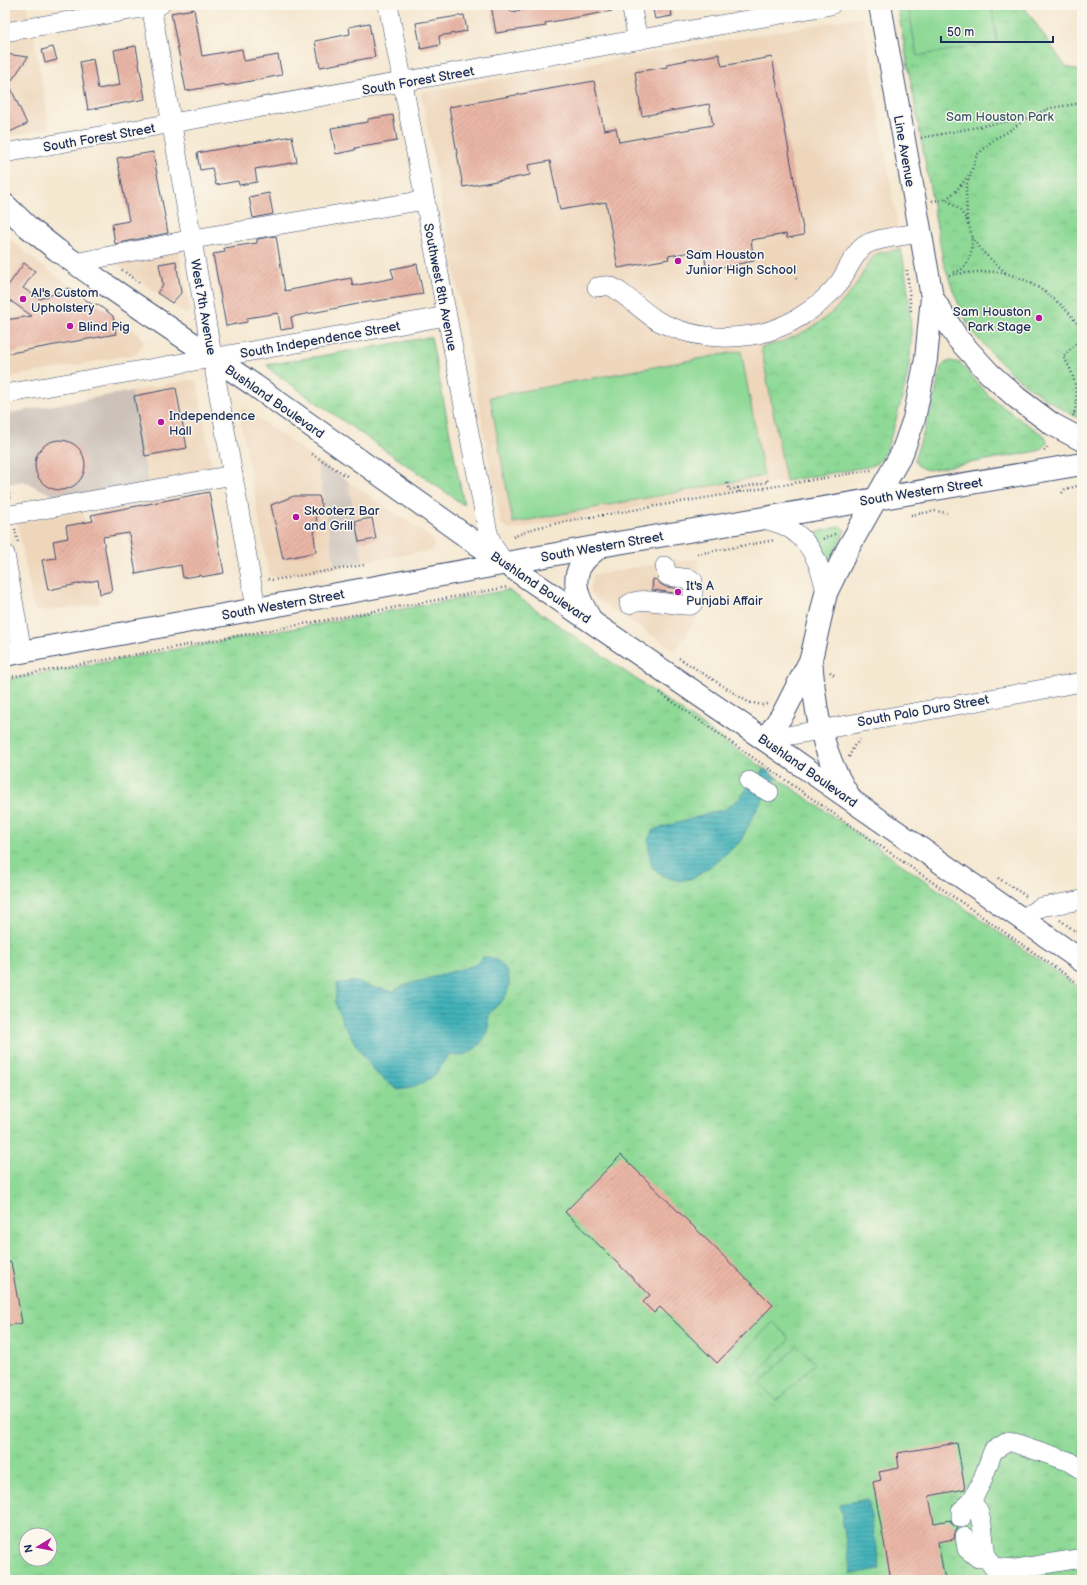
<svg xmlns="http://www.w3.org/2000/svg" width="1087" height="1585" viewBox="0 0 1087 1585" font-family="'Balsamiq Sans',sans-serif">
	<defs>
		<pattern id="grass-tufts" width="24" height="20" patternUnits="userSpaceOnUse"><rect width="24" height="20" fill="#8ed996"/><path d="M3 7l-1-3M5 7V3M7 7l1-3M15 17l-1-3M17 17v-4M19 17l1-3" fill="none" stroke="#7abb84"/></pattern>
		<pattern id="park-crowns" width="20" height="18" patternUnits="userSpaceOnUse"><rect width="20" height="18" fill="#8ed996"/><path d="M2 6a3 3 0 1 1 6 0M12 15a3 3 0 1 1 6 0" fill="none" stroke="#7abb84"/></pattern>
		<pattern id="water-rules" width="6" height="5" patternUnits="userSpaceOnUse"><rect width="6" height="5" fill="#43b3ba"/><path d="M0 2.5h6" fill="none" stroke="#37929a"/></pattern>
		<pattern id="building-hatch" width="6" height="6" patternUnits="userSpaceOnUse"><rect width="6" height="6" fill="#eab6a6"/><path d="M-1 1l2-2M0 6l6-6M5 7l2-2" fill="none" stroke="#c89d91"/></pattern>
	</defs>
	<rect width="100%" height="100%" fill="#fbf7ec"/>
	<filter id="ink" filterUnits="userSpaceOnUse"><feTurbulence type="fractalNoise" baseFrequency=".025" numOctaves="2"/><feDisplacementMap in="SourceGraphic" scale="8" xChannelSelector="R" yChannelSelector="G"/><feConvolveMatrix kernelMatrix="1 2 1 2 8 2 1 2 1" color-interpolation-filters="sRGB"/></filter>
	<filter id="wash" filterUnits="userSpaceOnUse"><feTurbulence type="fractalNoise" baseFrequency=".012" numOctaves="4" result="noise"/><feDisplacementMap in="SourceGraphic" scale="16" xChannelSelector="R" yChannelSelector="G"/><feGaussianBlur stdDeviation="0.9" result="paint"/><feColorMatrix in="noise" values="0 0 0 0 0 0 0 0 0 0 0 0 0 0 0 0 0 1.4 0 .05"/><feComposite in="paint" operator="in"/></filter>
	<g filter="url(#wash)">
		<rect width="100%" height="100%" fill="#f5e8d1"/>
		<g fill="#eed6bb">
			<polygon points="5,5 27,5 30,22 5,27"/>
			<polygon points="862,17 906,274 911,339 907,369 902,396 895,425 886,452 882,459 877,464 872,466 510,530 501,524 421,92"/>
			<polygon points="33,33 50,128 5,137 5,38"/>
			<polygon points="5,235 42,266 139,334 144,342 136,354 5,378"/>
			<polygon points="179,251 190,310 187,315 114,262"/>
			<polygon points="188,380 197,381 213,472 148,484 132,391"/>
			<polygon points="244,408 317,461 335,567 273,577 269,575 239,411"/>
			<polygon points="348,481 431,538 434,543 434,546 432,550 363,562"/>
			<polygon points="83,510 100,603 86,606 39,611 34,609 17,522"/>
			<polygon points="697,559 702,585 699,610 692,626 675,651 594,597 590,592 593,575 677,560 679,562"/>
		</g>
		<g fill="#ccc2b9">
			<polygon points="132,391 148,484 64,500 23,481 9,484 5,459 5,414"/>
			<polygon points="317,461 348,481 363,562 335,567"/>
		</g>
		<g fill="url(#grass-tufts)" stroke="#54847a" fill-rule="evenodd">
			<polygon points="431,337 464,505 273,372 267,365"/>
			<polygon points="841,526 845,530 844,533 830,561 816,535 818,532"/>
			<path d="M 508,590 L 1082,990 L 1082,1580 L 5,1580 L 5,680 ZM 26,1535 L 50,1535 L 50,1559 L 26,1559 Z"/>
		</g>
		<g fill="url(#park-crowns)" stroke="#54847a">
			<path d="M 897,5 L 1023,5 L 1065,66 L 1082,72 L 1082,420 C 1046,401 1014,380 987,348 C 982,343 977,338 973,332 C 959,310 951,285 943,261 Z"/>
			<path d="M 901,249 C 907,278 911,308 911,338 C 911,375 897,417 886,452 C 882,458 879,463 872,466 L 786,481 L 761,347 C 797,340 831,320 853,289 C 861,279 866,264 875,255 L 879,253 Z"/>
			<path d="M 950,361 L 960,363 L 990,397 L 1022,421 L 1045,436 L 1047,441 L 1046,445 L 1041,450 L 1033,452 L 929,470 C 922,469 914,466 915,457 L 932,408 L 941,367 L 945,363 Z"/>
		</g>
		<g fill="#8ed996" stroke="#54847a">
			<polygon points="908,5 991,5 997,42 917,56"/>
			<polygon points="741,351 764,476 513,523 490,397"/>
			<polygon points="773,1322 790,1339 753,1377 736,1360"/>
			<polygon points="797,1346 815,1363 777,1401 760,1384"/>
		</g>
		<g fill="url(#water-rules)" stroke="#2f718c">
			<polygon points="765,769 776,778 754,814 740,842 715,863 694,878 679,881 663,876 653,868 650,858 648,839 653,830 725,809 740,798 756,777"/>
			<path d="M 483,957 C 500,956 513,973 508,990 C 506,1000 495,1006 489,1014 C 486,1019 490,1027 488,1032 C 482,1045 464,1062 449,1054 L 434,1076 L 415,1087 L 398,1090 L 375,1072 L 356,1045 L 342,1021 L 335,1002 L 337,984 L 354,981 L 375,988 L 393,991 L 402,986 L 475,965 Z"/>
			<polygon points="868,1499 880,1569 851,1574 840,1504"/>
		</g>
		<g id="blocks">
			<g fill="url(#building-hatch)">
				<polygon points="491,5 509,5 511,12 551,5 612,5 612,11 545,23 546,26 496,33"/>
				<polygon points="652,5 670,5 672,16 655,19"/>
				<polygon points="194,9 202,56 242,49 244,61 278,55 282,75 225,86 224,84 186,91 171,13"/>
				<polygon points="464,15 467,31 439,36 440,45 421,49 416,23"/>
				<polygon points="369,23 375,57 320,67 315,41 350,34 349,27"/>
				<polygon points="136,46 145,99 88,110 80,62 93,59 98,89 120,85 114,50"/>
				<polygon points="53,47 57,60 45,63 42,50"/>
				<polygon points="5,54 28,57 9,84 27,124 5,134"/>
				<polygon points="719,54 722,66 772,57 804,235 787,238 786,234 751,240 754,261 707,270 703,250 668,256 669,259 618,268 606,202 560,210 550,161 528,165 530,175 463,187 449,107 594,81 604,130 616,128 619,142 713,125 709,104 642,116 635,72 667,67 667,64"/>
				<polygon points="393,115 397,141 355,148 355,150 336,154 331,128 368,122 368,119"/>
				<polygon points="292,136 297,162 255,169 257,182 239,185 238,181 216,185 212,168 200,170 197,153"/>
				<polygon points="153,152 168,233 115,244 112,224 129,221 117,158"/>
				<polygon points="269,193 273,214 253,218 249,197"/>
				<polygon points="276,236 285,291 351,278 353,286 394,278 391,269 417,264 423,294 363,303 291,317 293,328 281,330 278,313 247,318 247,322 226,326 213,254 225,252 224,248 257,243 257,239"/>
				<polygon points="176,261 181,293 172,303 157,293 163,285 159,264"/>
				<polygon points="24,263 35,271 23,288 40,299 69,288 93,305 97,304 113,316 116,334 5,354 5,320 32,316 5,297 5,290"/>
				<polygon points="176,388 187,448 145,456 134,396"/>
				<circle cx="60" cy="465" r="25"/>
				<polygon points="209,492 224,573 201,577 201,575 183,578 181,565 136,574 129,533 103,537 112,591 100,594 98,580 48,590 42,560 56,558 53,541 68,538 66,526 93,521 91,515"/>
				<polygon points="294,496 319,496 322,507 318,508 314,535 316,552 283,559 271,505"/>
				<polygon points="372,518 376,539 359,542 355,521"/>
				<polygon points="653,579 657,580 660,584 666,587 682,589 682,594 652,590"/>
				<polygon points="621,1155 773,1305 717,1363 660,1307 654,1313 643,1302 650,1295 565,1212"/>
				<polygon points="11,1262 22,1323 5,1326 5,1263"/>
				<polygon points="957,1443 965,1489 929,1496 934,1523 950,1520 952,1524 958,1528 955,1533 954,1539 938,1542 945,1580 891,1580 873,1482 881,1480 879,1472 899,1468 897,1453"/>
			</g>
		</g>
	</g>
	<g filter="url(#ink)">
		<use href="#blocks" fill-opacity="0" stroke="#3c4b6f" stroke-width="1"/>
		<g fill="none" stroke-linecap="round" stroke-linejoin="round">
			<g stroke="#3c4b6f" stroke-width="20">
				<g id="minor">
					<polyline points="151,5 256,608"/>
					<polyline points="388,5 488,533 493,546 504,562"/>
					<polyline points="631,5 638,40"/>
					<polyline points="5,32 160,5"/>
					<polyline points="5,153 831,5"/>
					<polyline points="75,263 193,239 425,200"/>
					<path d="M 597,287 C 601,287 605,285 609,286 C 617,287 647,315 658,321 C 687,336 720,340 752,335 C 785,330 818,309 839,283 C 847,272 855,250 867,244 C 877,238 907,235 920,233"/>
					<polyline points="5,394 343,335 446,316"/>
					<polyline points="5,516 233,475"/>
					<path d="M 760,518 C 767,520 776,522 783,525 C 811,538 821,566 826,593"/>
					<polyline points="5,554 22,652"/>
					<path d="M 629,604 C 645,595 673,607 691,605 L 693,603 L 693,581 L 690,579 L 668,576 L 667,575 L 665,566"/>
					<polyline points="765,740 1082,682"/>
					<polyline points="749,781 769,792"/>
					<polyline points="1022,919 1041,907 1082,900"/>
					<polyline points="971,1502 982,1481 993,1451 1009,1441 1068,1461 1082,1470"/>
					<polyline points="961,1518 961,1511 971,1502 978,1510 982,1525 986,1557 993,1567 1015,1569 1082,1558"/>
					<polyline points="965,1537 967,1549 978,1558 986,1557"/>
				</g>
			</g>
			<g stroke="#3c4b6f" stroke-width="24">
				<g id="major">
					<polyline points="5,205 28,227 57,250 103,283 254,385 470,539 765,740 1082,961"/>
					<polyline points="932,297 958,339 989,373 1017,398 1052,424 1082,440"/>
					<path d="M 591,620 C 580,602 568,580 584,561 C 588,556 595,551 600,546"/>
					<polyline points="5,655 600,546 1082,464"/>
					<path d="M 811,659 C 815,710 821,753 849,796"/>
					<polyline points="765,740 784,712 811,659 826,593 847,550 902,453 914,419 926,359 932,297 880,5"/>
				</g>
			</g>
			<g stroke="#3c4b6f" stroke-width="2.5" stroke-dasharray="1 3" stroke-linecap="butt">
				<polyline points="921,138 1024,118"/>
				<polyline points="946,199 956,191 969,175"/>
				<path d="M 932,201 L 946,199 C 954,205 962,211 966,219 C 974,233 975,259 961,270 C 958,271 955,272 952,273"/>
				<polyline points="967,220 966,187 977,155 994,139 1006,133 1027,118 1050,108 1082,103"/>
				<polyline points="972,237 983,252 1007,274"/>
				<polyline points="786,268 788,270"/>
				<polyline points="122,270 141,284"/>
				<polyline points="907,270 911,311"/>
				<path d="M 949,275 C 967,273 990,269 1008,274 C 1028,279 1053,296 1067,311 C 1073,317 1077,324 1082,331"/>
				<polyline points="796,278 798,280"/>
				<polyline points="1074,413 1082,417"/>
				<path d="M 1073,416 C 1081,400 1074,370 1063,357 L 1082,337"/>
				<polyline points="1044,451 1049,446"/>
				<polyline points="312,454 347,476"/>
				<polyline points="5,474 10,499"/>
				<polyline points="727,483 729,490 738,488"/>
				<polyline points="739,492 738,488 768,482 766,477"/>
				<polyline points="1062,493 1065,489 1082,485"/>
				<polyline points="911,515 936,511 947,513"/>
				<polyline points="15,529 18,542"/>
				<polyline points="513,537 535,528 567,521 872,470"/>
				<polyline points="823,539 835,534"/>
				<polyline points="697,554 775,540"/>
				<polyline points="268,579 273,580 364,565"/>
				<polyline points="679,658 748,702 762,705 767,704"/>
				<polyline points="830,672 836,677"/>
				<polyline points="5,678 508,587"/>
				<polyline points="660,693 1082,986"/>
				<polyline points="849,757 854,746 860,740"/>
				<polyline points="998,878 1026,896"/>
				<polyline points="1060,920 1082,936"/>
			</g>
			<use href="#minor" stroke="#fff" stroke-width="19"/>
			<use href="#major" stroke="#fff" stroke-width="22"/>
		</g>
	</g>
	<g fill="#b5179e" stroke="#fbf7ec" stroke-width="1.5">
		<circle cx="678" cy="261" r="4"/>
		<circle cx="23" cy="299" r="4"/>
		<circle cx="1039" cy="318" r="4"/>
		<circle cx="70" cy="326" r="4"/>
		<circle cx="161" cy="422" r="4"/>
		<circle cx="296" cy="517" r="4"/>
		<circle cx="678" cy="592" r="4"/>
	</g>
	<g text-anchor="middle" stroke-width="3" stroke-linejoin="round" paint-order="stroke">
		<g font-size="13" fill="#1b2f5e" stroke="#fbf7ec">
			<text transform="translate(418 80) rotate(-10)" y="5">South Forest Street</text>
			<text transform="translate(99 137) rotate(-10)" y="5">South Forest Street</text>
			<text transform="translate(905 151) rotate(80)" y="5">Line Avenue</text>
			<text transform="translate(441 287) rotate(79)" y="5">Southwest 8th Avenue</text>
			<text transform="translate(204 307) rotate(80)" y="5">West 7th Avenue</text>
			<text transform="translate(320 339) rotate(-10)" y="5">South Independence Street</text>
			<text transform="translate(275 401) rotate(35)" y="5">Bushland Boulevard</text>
			<text transform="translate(921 491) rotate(-9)" y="5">South Western Street</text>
			<text transform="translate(602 546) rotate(-10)" y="5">South Western Street</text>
			<text transform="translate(541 587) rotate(34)" y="5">Bushland Boulevard</text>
			<text transform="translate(283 604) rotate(-10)" y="5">South Western Street</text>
			<text transform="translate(923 710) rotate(-10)" y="5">South Palo Duro Street</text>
			<text transform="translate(808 770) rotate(35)" y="5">Bushland Boulevard</text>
		</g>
		<g font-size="13" fill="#385a6c" stroke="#fbf7ec">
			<text x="1000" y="121">Sam Houston Park</text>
		</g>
		<g font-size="13" fill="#1b2f5e" stroke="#fbf7ec" text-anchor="start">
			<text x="686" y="259">Sam Houston<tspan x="686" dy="15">Junior High School</tspan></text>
			<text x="31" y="297">Al's Custom<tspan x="31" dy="15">Upholstery</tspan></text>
			<text x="1031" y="316" text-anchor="end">Sam Houston<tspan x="1031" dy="15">Park Stage</tspan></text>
			<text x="78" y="331">Blind Pig</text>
			<text x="169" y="420">Independence<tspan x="169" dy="15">Hall</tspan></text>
			<text x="304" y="515">Skooterz Bar<tspan x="304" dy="15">and Grill</tspan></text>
			<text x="686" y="590">It's A<tspan x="686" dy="15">Punjabi Affair</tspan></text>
		</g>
	</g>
	<rect width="1087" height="1585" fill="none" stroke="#fbf7ec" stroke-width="20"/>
	<g transform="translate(38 1547) rotate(260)"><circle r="19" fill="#fbf7ec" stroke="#a1a7b3"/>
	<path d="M0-3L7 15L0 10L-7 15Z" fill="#b5179e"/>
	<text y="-6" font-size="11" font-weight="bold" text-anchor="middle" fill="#1b2f5e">N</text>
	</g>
	<path d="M941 36v6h112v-6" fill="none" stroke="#1b2f5e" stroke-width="2"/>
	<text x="947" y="36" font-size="12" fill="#1b2f5e" stroke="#fbf7ec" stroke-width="3" paint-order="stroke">50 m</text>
</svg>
